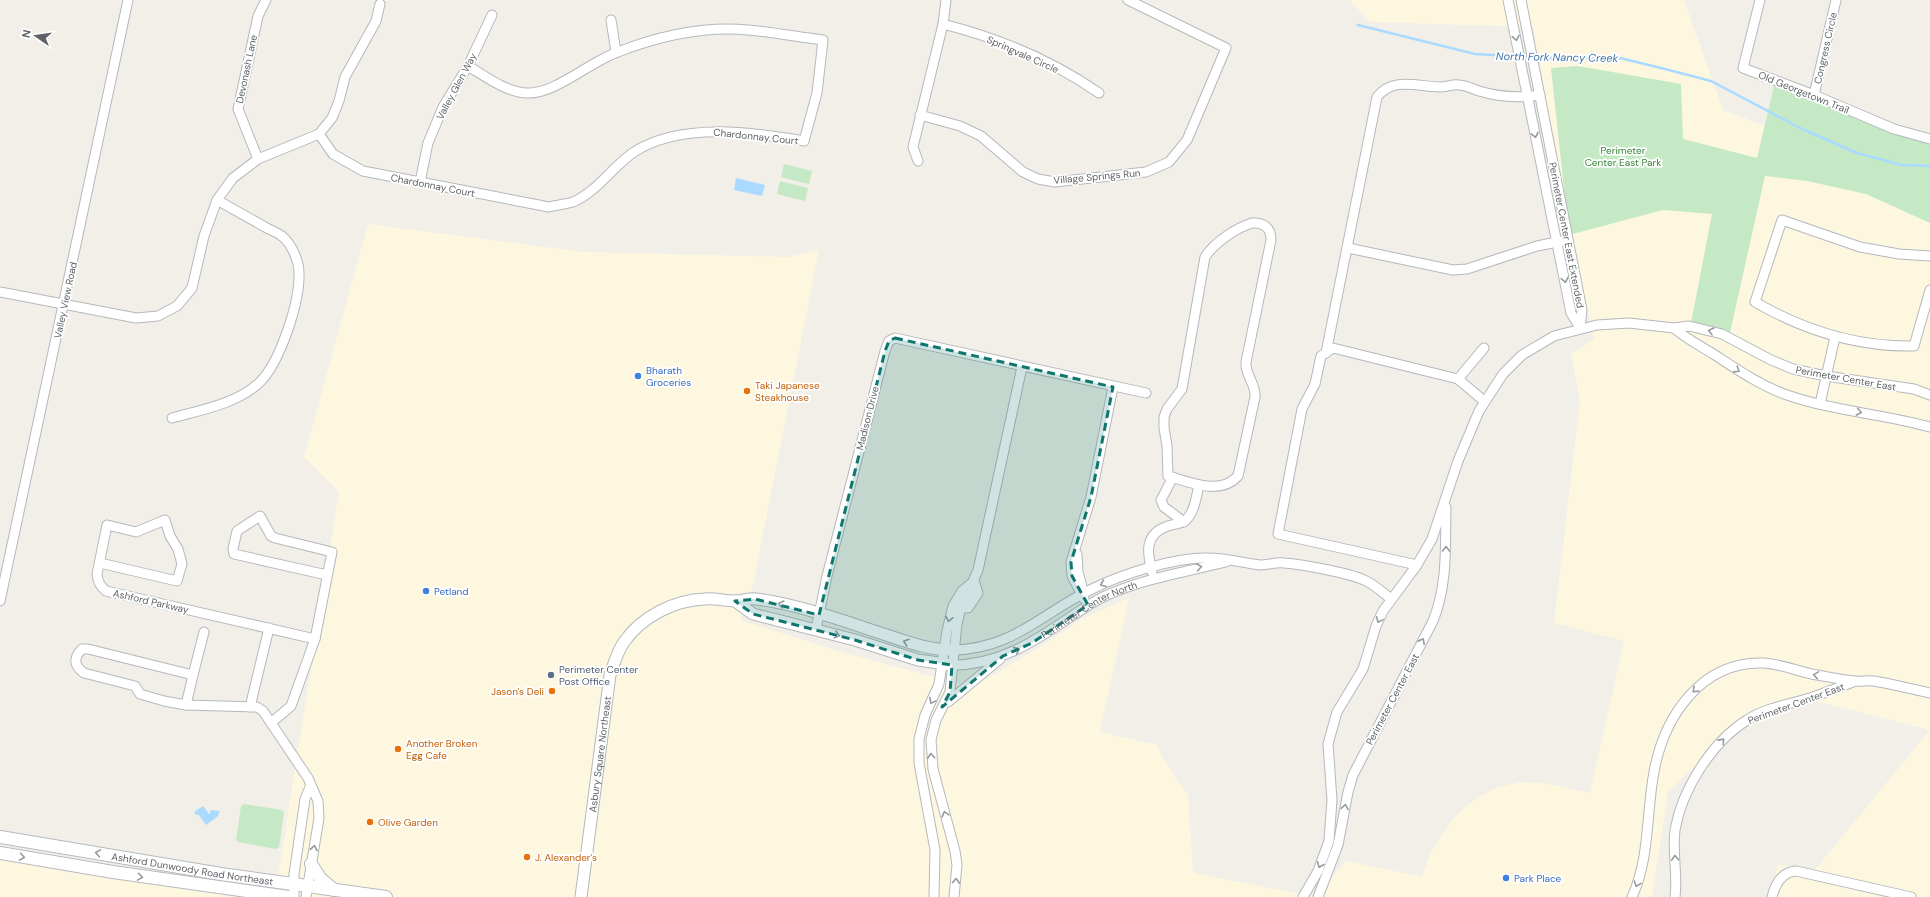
<svg xmlns="http://www.w3.org/2000/svg" width="1930" height="897" viewBox="0 0 1930 897" font-family="'DM Sans',sans-serif">
	<rect width="100%" height="100%" fill="#f1efe8"/>
	<g fill="#fef7e0">
		<polygon points="1352,0 1684,0 1723,110 1930,189 1930,730 1796,696 1751,710 1668,792 1652,897 0,897 0,846 163,873 278,876 339,492 304,457 368,224 583,252 788,257 819,250 753,585 740,620 845,653 959,684 987,679 1059,635 1082,619 1129,598 1100,732 1157,745 1163,759 1188,795 1193,873 1315,897 1346,861 1422,877 1430,854 1451,821 1464,808 1479,797 1496,788 1520,782 1544,783 1590,793 1624,641 1554,623 1580,401 1571,354 1594,339 1572,238 1533,27 1370,22 1351,1"/>
		<polygon points="1930,730 1930,897 1770,897 1778,864 1814,871"/>
	</g>
	<g fill="#c5e8c5">
		<polygon points="1578,66 1681,84 1683,139 1757,158 1775,82 1895,126 1930,134 1930,223 1866,194 1807,181 1765,176 1729,337 1691,323 1712,214 1663,210 1569,235 1551,68"/>
		<polygon points="784,164 812,171 809,184 781,177"/>
		<polygon points="780,181 808,188 805,201 777,194"/>
		<polygon points="244,804 282,810 284,812 279,847 276,849 238,842 236,840 241,806"/>
	</g>
	<g fill="#aadaff">
		<polygon points="736,178 765,185 762,196 734,190"/>
		<polygon points="203,806 209,814 211,810 220,811 218,816 206,825 199,815 196,815 194,812"/>
	</g>
	<g fill="none" stroke-linecap="round" stroke-linejoin="round">
		<g stroke="#aadaff" stroke-width="2.5">
			<polyline points="1358,25 1475,54 1530,57"/>
			<polyline points="1535,58 1620,58 1665,69 1711,81 1800,128 1857,153 1902,165 1930,166"/>
		</g>
		<g stroke="#b5b8bc" stroke-width="11">
			<g id="minor">
				<polyline points="1508,0 1571,313 1580,328"/>
				<polyline points="1521,0 1582,310 1580,328"/>
				<polyline points="1760,0 1743,68 1814,95 1894,129 1930,139"/>
				<polyline points="611,20 616,52"/>
				<path d="M 943,24 C 998,38 1053,61 1099,93"/>
				<polyline points="1814,95 1836,0"/>
				<polyline points="920,115 960,126 981,136 1023,172 1038,179 1055,182 1146,172 1169,162 1187,140 1226,48 1128,0"/>
				<path d="M 319,134 L 333,154 L 363,171 L 549,207 C 557,205 566,204 573,202 C 597,192 613,166 634,152 C 681,122 751,132 804,141 L 817,93 L 823,40 C 798,37 773,32 748,30 C 704,26 659,36 618,52 C 591,61 555,94 528,93 C 507,93 485,76 468,66"/>
				<polyline points="258,159 238,109 258,16 266,0"/>
				<polyline points="918,161 913,147 943,24 946,0"/>
				<polyline points="420,182 428,143 443,107 468,66 492,15"/>
				<path d="M 1252,223 C 1264,222 1271,228 1271,240 L 1246,362 C 1245,376 1256,383 1255,397 L 1238,476 C 1220,496 1189,482 1168,476 L 1167,446 L 1164,428 L 1164,417 L 1167,409 L 1182,389 L 1205,257 C 1215,242 1236,228 1252,223 Z"/>
				<polyline points="1348,248 1453,270 1467,269 1537,246 1562,241"/>
				<path d="M 1930,256 L 1899,254 L 1860,247 L 1782,220 L 1755,302 C 1805,331 1856,347 1914,346 L 1930,290"/>
				<polyline points="0,292 136,318 158,316 177,306 192,288 204,236 217,200 233,178 258,159 319,134 332,118 339,101 345,77 376,21 380,4"/>
				<path d="M 1674,328 C 1686,339 1701,346 1715,355 C 1738,370 1761,386 1787,395 C 1833,411 1883,414 1930,427"/>
				<path d="M 1326,353 L 1377,97 C 1393,76 1419,87 1440,87 C 1447,87 1452,84 1459,85 C 1466,85 1472,89 1479,91 C 1499,97 1520,98 1540,95"/>
				<polyline points="1458,379 1484,348"/>
				<polyline points="1820,404 1835,337"/>
				<path d="M 172,418 C 201,410 236,404 259,383 C 280,363 300,302 299,273 C 299,261 292,245 283,237 C 279,233 270,230 265,227 C 249,218 233,209 217,200"/>
				<polyline points="1173,477 1161,500 1164,507 1184,522"/>
				<polyline points="1077,554 1078,572 1082,587"/>
				<path d="M 100,563 L 177,581 L 182,564 L 178,549 L 170,536 L 165,520 L 136,532 L 107,525 L 97,574 C 98,582 100,586 106,591 L 315,639"/>
				<polyline points="1417,565 1278,534 1302,409 1315,384 1321,356 1333,348 1458,379 1484,401"/>
				<path d="M 1152,572 C 1147,552 1144,534 1168,526 C 1174,524 1181,524 1186,520 C 1195,511 1196,497 1199,485"/>
				<polyline points="1084,599 1072,576 1071,562 1091,497 1113,387"/>
				<polyline points="0,601 128,0"/>
				<polyline points="961,608 968,608 978,593 974,581"/>
				<polyline points="816,629 827,576 885,351 889,341 895,338 1146,393"/>
				<path d="M 204,632 L 193,675 L 88,649 L 82,649 C 73,658 74,666 84,673 L 135,686 L 140,694 L 164,701 L 186,705 L 257,707 L 263,711 L 308,778 L 318,801 L 319,818 L 306,897"/>
				<path d="M 953,650 C 1013,649 1042,613 1092,589 C 1122,574 1175,557 1209,558 C 1226,558 1243,563 1260,565 C 1268,565 1276,562 1284,563 C 1301,564 1349,573 1364,580 C 1374,584 1382,592 1391,599"/>
				<path id="s1" d="M 952,665 C 998,665 1032,643 1069,618 C 1080,611 1091,603 1103,597 C 1141,579 1185,572 1226,562"/>
				<polyline points="948,702 1000,659"/>
				<polyline points="186,705 193,675"/>
				<polyline points="250,707 269,628"/>
				<polyline points="272,722 291,706 315,639 332,552 275,538 271,536 260,516 237,531 233,549 234,554 327,575"/>
				<polyline points="294,897 294,874 305,799 310,787"/>
				<polyline points="934,897 935,850 919,763 919,739 925,715 939,684 947,631 953,606 962,591 973,582"/>
				<polyline points="954,897 957,865 955,851 933,769 931,740 936,720 950,692 957,624 961,608 978,570 1022,367"/>
				<polyline points="1303,897 1318,871 1329,841 1332,800 1328,744 1337,712 1363,669 1376,626 1383,611 1417,565 1432,539 1458,461 1479,411 1503,374 1522,355 1554,336 1597,325 1629,323 1674,328 1689,326 1722,334 1771,360 1793,369 1826,376 1914,389 1930,395"/>
				<path d="M 1318,897 L 1338,845 L 1348,792 L 1353,775 L 1433,621 C 1448,584 1445,547 1446,507"/>
				<path d="M 1632,897 C 1650,858 1646,814 1654,772 C 1664,717 1701,661 1763,663 C 1782,664 1799,672 1817,675 C 1829,677 1843,680 1855,681 C 1861,682 1868,680 1874,681 C 1892,684 1911,689 1930,693"/>
				<path d="M 1675,897 C 1678,875 1672,852 1675,830 C 1682,789 1712,742 1747,720 C 1765,708 1790,704 1810,698 C 1825,693 1839,687 1853,682"/>
				<path d="M 1772,897 C 1775,885 1781,872 1796,871 L 1911,897"/>
			</g>
		</g>
		<g stroke="#b5b8bc" stroke-width="13">
			<g id="tertiary">
				<polyline points="735,601 753,614 855,640 918,660 952,665"/>
				<path id="s2" d="M 581,897 L 610,675 C 614,664 617,652 624,642 C 642,616 675,600 705,599 C 715,598 725,601 735,601 C 742,601 749,598 756,599 C 792,603 839,619 874,631 C 900,639 925,650 953,650"/>
			</g>
		</g>
		<g stroke="#b6babf" stroke-width="14">
			<g id="secondary">
				<path id="s3" d="M 0,837 L 221,874 L 386,897"/>
				<polyline points="0,853 113,872 289,897"/>
				<polyline points="311,864 320,878 334,890"/>
			</g>
		</g>
		<use href="#minor" stroke="#fff" stroke-width="9"/>
		<use href="#tertiary" stroke="#fff" stroke-width="11"/>
		<use href="#secondary" stroke="#fff" stroke-width="12"/>
	</g>
	<defs><path id="oneway-chevron" d="M-2-3.5L2.5 0L-2 3.5" fill="none" stroke-width="1.6" stroke-linecap="round" stroke-linejoin="round"/></defs>
	<g stroke="#979a9d">
		<use href="#oneway-chevron" transform="translate(1516 38) rotate(79)"/>
		<use href="#oneway-chevron" transform="translate(1535 135) rotate(78)"/>
		<use href="#oneway-chevron" transform="translate(1565 280) rotate(79)"/>
		<use href="#oneway-chevron" transform="translate(1711 331) rotate(-166)"/>
		<use href="#oneway-chevron" transform="translate(1737 370) rotate(32)"/>
		<use href="#oneway-chevron" transform="translate(1859 412) rotate(11)"/>
		<use href="#oneway-chevron" transform="translate(1446 549) rotate(-90)"/>
		<use href="#oneway-chevron" transform="translate(1199 567) rotate(-10)"/>
		<use href="#oneway-chevron" transform="translate(1103 584) rotate(157)"/>
		<use href="#oneway-chevron" transform="translate(781 604) rotate(-166)"/>
		<use href="#oneway-chevron" transform="translate(949 619) rotate(102)"/>
		<use href="#oneway-chevron" transform="translate(1379 620) rotate(114)"/>
		<use href="#oneway-chevron" transform="translate(837 635) rotate(15)"/>
		<use href="#oneway-chevron" transform="translate(1422 641) rotate(-63)"/>
		<use href="#oneway-chevron" transform="translate(906 642) rotate(-161)"/>
		<use href="#oneway-chevron" transform="translate(1017 650) rotate(-24)"/>
		<use href="#oneway-chevron" transform="translate(1816 675) rotate(-171)"/>
		<use href="#oneway-chevron" transform="translate(1695 690) rotate(136)"/>
		<use href="#oneway-chevron" transform="translate(932 701) rotate(118)"/>
		<use href="#oneway-chevron" transform="translate(1722 741) rotate(-48)"/>
		<use href="#oneway-chevron" transform="translate(931 756) rotate(-94)"/>
		<use href="#oneway-chevron" transform="translate(1345 807) rotate(-81)"/>
		<use href="#oneway-chevron" transform="translate(945 814) rotate(-106)"/>
		<use href="#oneway-chevron" transform="translate(314 848) rotate(-80)"/>
		<use href="#oneway-chevron" transform="translate(98 853) rotate(-170)"/>
		<use href="#oneway-chevron" transform="translate(22 857) rotate(10)"/>
		<use href="#oneway-chevron" transform="translate(1675 858) rotate(-93)"/>
		<use href="#oneway-chevron" transform="translate(1320 865) rotate(112)"/>
		<use href="#oneway-chevron" transform="translate(140 877) rotate(9)"/>
		<use href="#oneway-chevron" transform="translate(956 881) rotate(-86)"/>
		<use href="#oneway-chevron" transform="translate(1637 884) rotate(110)"/>
	</g>
	<path fill="#0f766e" fill-opacity="0.2" stroke="#0f766e" stroke-width="3" stroke-dasharray="8 5" stroke-linejoin="round" d="M 895,338 L 1113,387 L 1091,497 L 1071,562 L 1072,576 L 1088,605 L 1032,643 L 1003,656 L 942,707 L 950,692 L 952,665 L 918,660 L 855,640 L 753,614 L 735,601 L 755,599 L 819,615 L 885,351 L 889,341 Z"/>
	<g fill="#3f7fe0" stroke="#fff" stroke-width="1.5">
		<circle cx="638" cy="376" r="4"/>
		<circle cx="426" cy="591" r="4"/>
		<circle cx="1506" cy="878" r="4"/>
	</g>
	<g fill="#e8710a" stroke="#fff" stroke-width="1.5">
		<circle cx="747" cy="391" r="4"/>
		<circle cx="552" cy="691" r="4"/>
		<circle cx="398" cy="749" r="4"/>
		<circle cx="370" cy="822" r="4"/>
		<circle cx="527" cy="857" r="4"/>
	</g>
	<circle fill="#5c6f8a" stroke="#fff" stroke-width="1.5" cx="551" cy="675" r="4"/>
	<g text-anchor="middle" stroke-width="3.5" stroke-linejoin="round" paint-order="stroke">
		<g font-size="10" fill="#5f6368" stroke="#fff">
			<text transform="translate(1825 48) rotate(-77)" y="4">Congress Circle</text>
			<text transform="translate(1023 54) rotate(24)" y="4">Springvale Circle</text>
			<text transform="translate(246 69) rotate(-78)" y="4">Devonash Lane</text>
			<text transform="translate(456 86) rotate(-62)" y="4">Valley Glen Way</text>
			<text transform="translate(1804 92) rotate(22)" y="4">Old Georgetown Trail</text>
			<text transform="translate(756 136) rotate(6)" y="4">Chardonnay Court</text>
			<text transform="translate(1097 176) rotate(-5)" y="4">Village Springs Run</text>
			<text transform="translate(433 185) rotate(11)" y="4">Chardonnay Court</text>
			<text transform="translate(1567 235) rotate(79)" y="4">Perimeter Center East Extended</text>
			<text transform="translate(65 300) rotate(-78)" y="4">Valley View Road</text>
			<text transform="translate(1846 378) rotate(10)" y="4">Perimeter Center East</text>
			<text transform="translate(867 418) rotate(-76)" y="4">Madison Drive</text>
			<text transform="translate(151 601) rotate(13)" y="4">Ashford Parkway</text>
			<text dy="4" stroke="none"><textPath href="#s1" startOffset="150">Perimeter Center North</textPath></text>
			<text transform="translate(1392 699) rotate(-62)" y="4">Perimeter Center East</text>
			<text transform="translate(1796 703) rotate(-20)" y="4">Perimeter Center East</text>
			<text dy="4" stroke="none"><textPath href="#s2" startOffset="144">Asbury Square Northeast</textPath></text>
			<text dy="4" stroke="none"><textPath href="#s3" startOffset="195">Ashford Dunwoody Road Northeast</textPath></text>
		</g>
		<g font-size="10" fill="#348238" stroke="#fff">
			<text x="1623" y="154">Perimeter<tspan x="1623" dy="12">Center East Park</tspan></text>
		</g>
		<g font-size="10" fill="#366cbe" stroke="#fff" text-anchor="start">
			<text x="646" y="374">Bharath<tspan x="646" dy="12">Groceries</tspan></text>
			<text x="434" y="595">Petland</text>
			<text x="1514" y="882">Park Place</text>
		</g>
		<g font-size="10" fill="#c56008" stroke="#fff" text-anchor="start">
			<text x="755" y="389">Taki Japanese<tspan x="755" dy="12">Steakhouse</tspan></text>
			<text x="544" y="695" text-anchor="end">Jason's Deli</text>
			<text x="406" y="747">Another Broken<tspan x="406" dy="12">Egg Cafe</tspan></text>
			<text x="378" y="826">Olive Garden</text>
			<text x="535" y="861">J. Alexander's</text>
		</g>
		<g font-size="10" fill="#4e5e75" stroke="#fff" text-anchor="start">
			<text x="559" y="673">Perimeter Center<tspan x="559" dy="12">Post Office</tspan></text>
		</g>
		<g font-size="11" font-style="italic" fill="#4174aa" stroke="#fff">
			<text transform="translate(1557 57) rotate(1)" y="4">North Fork Nancy Creek</text>
		</g>
	</g>
	<g transform="translate(36 36) rotate(283)" stroke="#ffffff" stroke-width="3" paint-order="stroke">
	<path d="M0-3L7 15L0 10L-7 15Z" fill="#5f6368"/>
	<text y="-6" font-size="11" font-weight="bold" text-anchor="middle" fill="#5f6368">N</text>
	</g>
</svg>
